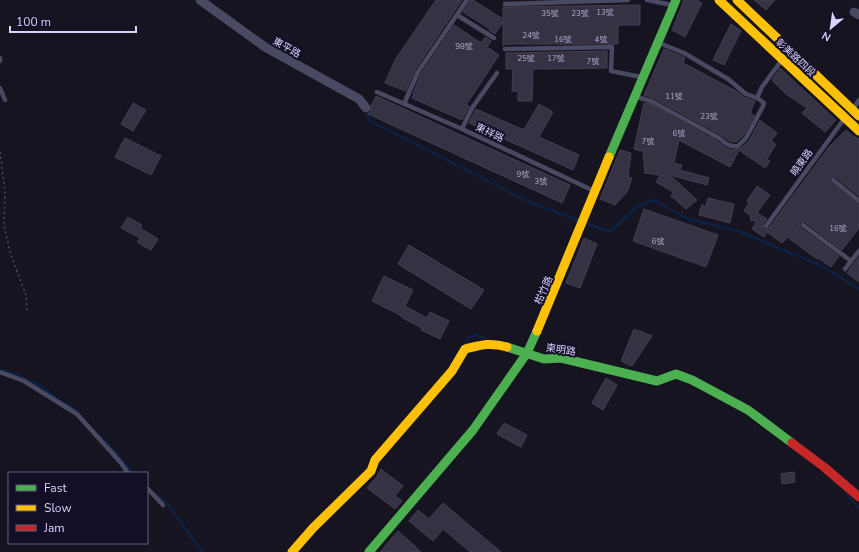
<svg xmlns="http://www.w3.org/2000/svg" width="859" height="552" viewBox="0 0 859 552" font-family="'Nunito Sans','Noto Sans TC',sans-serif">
	<rect width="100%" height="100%" fill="#161421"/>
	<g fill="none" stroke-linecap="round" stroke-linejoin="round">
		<g stroke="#0d2144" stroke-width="2.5">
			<polyline points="366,110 370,121 529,202 578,220"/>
			<polyline points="585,223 610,232 639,205 654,200 688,219 738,231 822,266 859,289"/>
			<polyline points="466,343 469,337 476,335 485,338"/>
			<polyline points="0,371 7,371 41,386 59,400 71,407 76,411"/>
			<polyline points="99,435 115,452 133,473"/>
			<polyline points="155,494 166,502 202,552"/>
			<polyline points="846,494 859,508"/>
		</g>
	</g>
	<g fill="#343243" stroke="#433f54">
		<polygon points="436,0 462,0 415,70 406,91 385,83 395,60"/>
		<polygon points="471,0 473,0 503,19 503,7 640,5 640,25 618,25 618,44 506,44 503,46 503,22 495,34 489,30 490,29 463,12"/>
		<polygon points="684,0 696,0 702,3 685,37 672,30"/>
		<polygon points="754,0 775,0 766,10"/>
		<polygon points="731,24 741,31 724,65 713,60"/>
		<polygon points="454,25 481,43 485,37 491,41 487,47 499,55 466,105 469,106 462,120 412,98 414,94 413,94 421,74"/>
		<polygon points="664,49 682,56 685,58 683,63 736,91 744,97 755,101 750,113 754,116 743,136 736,142 729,141 721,135 653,98 644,95"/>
		<polygon points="607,51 607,68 533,69 532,101 518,101 518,91 512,91 513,69 506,69 506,53"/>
		<polygon points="780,68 836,120 825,132 802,113 807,108 786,94 772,80"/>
		<polygon points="376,96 570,185 562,203 368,114 371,111 371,106"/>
		<polygon points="133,103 146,110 133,131 121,124"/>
		<polygon points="644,103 650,104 717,141 726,148 732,150 740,149 749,141 760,120 777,133 771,141 776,144 767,159 770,161 765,168 739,150 730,167 679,140 674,163 682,165 680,170 709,178 707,185 670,175 697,200 686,209 671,196 673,192 656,182 660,175 645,173 643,149 642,151 634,149"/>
		<polygon points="539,104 553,112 539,137 579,155 573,170 469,123 476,109 524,130"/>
		<polygon points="846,130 854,137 859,139 859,196 835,177 830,177 829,181 859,205 859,228 842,250 805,222 801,222 799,225 801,228 839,256 831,267 818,258 817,259 787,237 782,243 767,232 764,237 752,229 756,222 752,220 751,221 750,215 744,211 749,203 747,201 757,186 770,195 757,213 767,219 763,224 763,228 765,230 769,228 829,147"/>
		<polygon points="125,138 161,156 151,175 115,157"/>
		<polygon points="620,150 631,153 628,177 632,178 627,192 615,205 600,199"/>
		<polygon points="708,198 734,204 730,223 699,215 702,204 705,208"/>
		<polygon points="644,209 718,235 706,267 633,241"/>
		<polygon points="128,217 142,225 140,228 158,239 151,250 137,242 140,238 121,228"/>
		<polygon points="584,238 597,244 580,288 566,283"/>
		<polygon points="409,245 484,290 471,309 398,264"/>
		<polygon points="859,257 859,282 847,273"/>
		<polygon points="384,276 413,290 405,306 427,318 430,312 449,321 440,339 421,330 422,328 401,317 402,316 372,301"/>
		<polygon points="634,329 652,336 632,366 621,361"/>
		<polygon points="606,378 617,385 603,410 592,403"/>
		<polygon points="504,423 527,435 521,447 497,434"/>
		<polygon points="381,469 403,486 395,496 402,501 395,509 367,488 377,476"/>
		<polygon points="794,472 795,482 782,484 781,474"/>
		<polygon points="443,503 501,552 470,552 443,529 433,541 409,521 418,510 429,519"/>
		<polygon points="398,531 416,547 416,548 421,552 380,552"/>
	</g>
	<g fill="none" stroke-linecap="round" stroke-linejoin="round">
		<polyline stroke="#44505f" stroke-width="1.5" stroke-dasharray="2 3" stroke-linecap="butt" points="0,152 5,192 4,226 11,255 26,295 27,312"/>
		<g stroke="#4a4962" stroke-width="4.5">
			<polyline points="647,0 672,5"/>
			<polyline points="505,4 628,0"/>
			<polyline points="457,15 494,38"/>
			<polyline points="505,49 612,47 611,71 641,77"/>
			<polyline points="0,58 0,61"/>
			<polyline points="0,88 5,100"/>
			<polyline points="377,92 462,129 592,190"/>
			<path d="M 637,97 L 651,101 L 719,138 C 726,144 729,147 738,146 L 746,138 L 763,106 L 764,103 L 757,98 L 746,94 L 728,79 L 684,53 L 659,43"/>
			<polyline points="757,98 762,87 781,61"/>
			<polyline points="404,104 418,72 467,0"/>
			<polyline points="853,109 859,100"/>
			<polyline points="462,129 472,108 497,73"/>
			<polyline points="833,180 859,201"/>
			<polyline points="803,225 851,261"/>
			<polyline points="766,226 844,119"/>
			<polyline points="845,269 859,251"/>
			<polyline points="0,372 24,381 77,414 121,463 128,473"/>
			<polyline points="147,488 163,505"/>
		</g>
		<g stroke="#4a4962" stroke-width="9">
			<polyline points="200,0 265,47 359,99 366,108"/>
			<polyline points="854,12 859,15"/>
		</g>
		<g stroke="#4caf50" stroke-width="9">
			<polyline points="609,157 676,0"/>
			<polyline points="507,347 544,359 561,358 657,381 676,374 692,380 748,410 792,443"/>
			<polyline points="369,552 473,430 527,353 537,331"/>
		</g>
		<g stroke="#ffc107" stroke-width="9">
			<polyline points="719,0 859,131"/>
			<polyline points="737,0 859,116"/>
			<polyline points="537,331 609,157"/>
			<path d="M 292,552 L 313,528 L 371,471 L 375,460 L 452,371 L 465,349 C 481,345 490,342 507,347"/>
		</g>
		<polyline stroke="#c62828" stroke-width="9" points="792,443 824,467 859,497"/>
	</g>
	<g text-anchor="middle" stroke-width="4" stroke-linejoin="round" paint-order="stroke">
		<g font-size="8" fill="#b0acd0">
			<text x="605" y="15">13號</text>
			<text x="550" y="16">35號</text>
			<text x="580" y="16">23號</text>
			<text x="531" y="38">24號</text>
			<text x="563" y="42">16號</text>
			<text x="601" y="42">4號</text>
			<text x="464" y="49">98號</text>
			<text x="526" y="61">25號</text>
			<text x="556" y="61">17號</text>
			<text x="593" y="64">7號</text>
			<text x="674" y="99">11號</text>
			<text x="709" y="119">23號</text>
			<text x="679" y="136">6號</text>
			<text x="648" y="144">7號</text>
			<text x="523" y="177">9號</text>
			<text x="541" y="184">3號</text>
			<text x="838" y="231">16號</text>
			<text x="658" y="244">6號</text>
		</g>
		<g font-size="10" fill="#d9d4ff" stroke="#130f26">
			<text transform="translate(287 47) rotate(29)" y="4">東平路</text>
			<text transform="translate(796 57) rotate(43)" y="4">彰美路四段</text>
			<text transform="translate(490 132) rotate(25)" y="4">東祥路</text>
			<text transform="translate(801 162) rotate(-54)" y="4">曉東路</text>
			<text transform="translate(543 290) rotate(-67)" y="4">柑竹路</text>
			<text transform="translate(561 349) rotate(8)" y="4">東明路</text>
		</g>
	</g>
	<rect x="8" y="472" width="140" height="72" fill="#130f26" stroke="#625e7d"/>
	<rect x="16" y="485" width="20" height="6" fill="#4caf50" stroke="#625e7d"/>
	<text x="44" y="492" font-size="12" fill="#d9d4ff">Fast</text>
	<rect x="16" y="505" width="20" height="6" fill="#ffc107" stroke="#625e7d"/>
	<text x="44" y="512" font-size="12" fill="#d9d4ff">Slow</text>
	<rect x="16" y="525" width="20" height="6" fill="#c62828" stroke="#625e7d"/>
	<text x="44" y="532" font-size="12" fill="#d9d4ff">Jam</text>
	<g transform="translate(831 28) rotate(209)" stroke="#130f26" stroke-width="3" paint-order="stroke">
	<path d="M0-3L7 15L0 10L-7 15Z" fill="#d9d4ff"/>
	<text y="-6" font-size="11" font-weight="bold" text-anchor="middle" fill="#d9d4ff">N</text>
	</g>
	<path d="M10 26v6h126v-6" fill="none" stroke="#d9d4ff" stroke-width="2"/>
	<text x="16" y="26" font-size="12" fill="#d9d4ff" stroke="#130f26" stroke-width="3" paint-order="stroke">100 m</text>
</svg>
